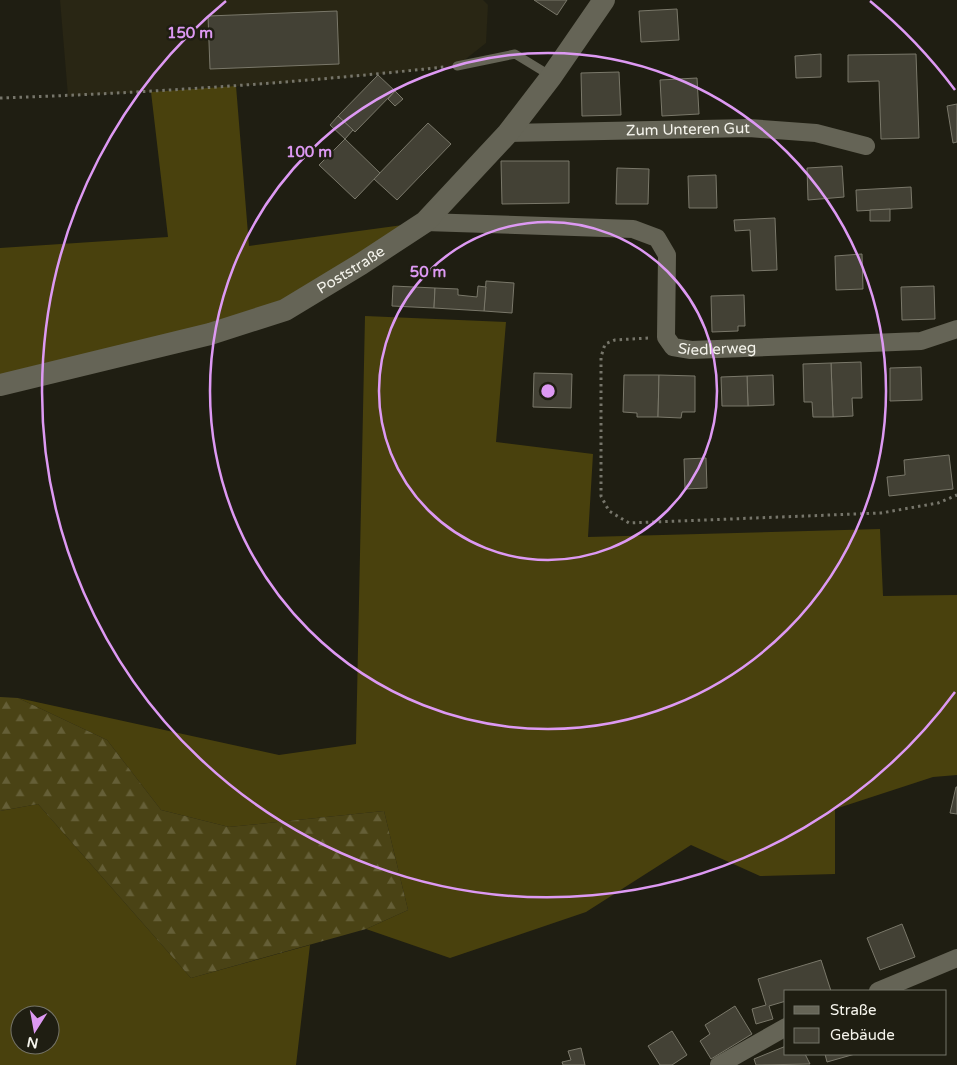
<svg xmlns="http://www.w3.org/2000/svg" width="957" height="1065" viewBox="0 0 957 1065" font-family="'Varela Round',sans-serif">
	<defs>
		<pattern id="forest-firs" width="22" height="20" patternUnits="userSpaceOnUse" patternTransform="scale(1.25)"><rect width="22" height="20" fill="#4a4315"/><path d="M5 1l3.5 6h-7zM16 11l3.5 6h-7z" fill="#655f37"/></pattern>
	</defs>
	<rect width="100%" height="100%" fill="#1f1e12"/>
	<polygon fill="#292614" points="60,0 483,0 488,5 486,43 457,66 326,80 151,92 68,96"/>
	<g fill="#49410d" fill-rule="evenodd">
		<polygon points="236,86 249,246 425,222 285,310 0,385 0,248 168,237 151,92"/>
		<polygon points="365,316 506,322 496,442 593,454 588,537 880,529 883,596 957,595 957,775 933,777 835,809 835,874 760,876 691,845 586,912 450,958 366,929 408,910 384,811 229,827 161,810 107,740 18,698 279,755 356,744"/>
		<path d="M 38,804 L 191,978 L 310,945 L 296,1065 L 0,1065 L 0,811 ZM 20,1015 L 50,1015 L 50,1045 L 20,1045 Z"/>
	</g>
	<polygon fill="url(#forest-firs)" points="0,697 18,698 107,740 161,810 229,827 384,811 408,910 366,929 191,978 38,804 0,811"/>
	<g fill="#434135" stroke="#7a786a">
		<polygon points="534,0 567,0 557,15"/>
		<polygon points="677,9 679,40 641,42 639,11"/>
		<polygon points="337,11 339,64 210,69 208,16"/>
		<polygon points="821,54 821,77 796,78 795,56"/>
		<polygon points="916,54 919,138 881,139 879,81 848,82 848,55"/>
		<polygon points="619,72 621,115 582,116 581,73"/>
		<polygon points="378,75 395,91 355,132 338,116"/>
		<polygon points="697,78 699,114 662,116 660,80"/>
		<polygon points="395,91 403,99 395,106 388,99"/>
		<polygon points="957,104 957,142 953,143 947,106"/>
		<polygon points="338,116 353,130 345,139 330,125"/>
		<polygon points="428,123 451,144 397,200 374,179"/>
		<polygon points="345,139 380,173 355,199 319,165"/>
		<polygon points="501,161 569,161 569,203 502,204"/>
		<polygon points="842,166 844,197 808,200 807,168"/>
		<polygon points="617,168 649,169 648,204 616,204"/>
		<polygon points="716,175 717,208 689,208 688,176"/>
		<polygon points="911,187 912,208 857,211 856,190"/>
		<polygon points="890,209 890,221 870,221 870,210"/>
		<polygon points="775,218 777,270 752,271 750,230 735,231 734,220"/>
		<polygon points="862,254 863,289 836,290 835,256"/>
		<polygon points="486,281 514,283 512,313 484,311"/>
		<polygon points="393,286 435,288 434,308 392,306"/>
		<polygon points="478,286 486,287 484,311 434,308 435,288 458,289 458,295 477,297"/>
		<polygon points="934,286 935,319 902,320 901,287"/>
		<polygon points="744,295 745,326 738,326 738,331 712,332 711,296"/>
		<polygon points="861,362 862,398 852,398 853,416 833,417 831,363"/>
		<polygon points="831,363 833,417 813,417 812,402 804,402 803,364"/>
		<polygon points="921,367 922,400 890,401 890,368"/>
		<polygon points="534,373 572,374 571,408 533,407"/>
		<polygon points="624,375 659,375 658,417 637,417 637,413 623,412"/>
		<polygon points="659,375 695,376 695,412 682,412 681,418 658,417"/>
		<polygon points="773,375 774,405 748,406 747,376"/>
		<polygon points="747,376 748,406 722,406 721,377"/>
		<polygon points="949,455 953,489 889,496 887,477 905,475 904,460"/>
		<polygon points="706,458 707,488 685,489 684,459"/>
		<polygon points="956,787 957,787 957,814 950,813"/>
		<polygon points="902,924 915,957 880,970 867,938"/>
		<polygon points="821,960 831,991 786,991 786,1001 769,1006 773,1019 756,1024 752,1009 766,1005 758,979"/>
		<polygon points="735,1006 752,1034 711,1059 700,1041 710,1034 705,1025"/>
		<polygon points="672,1031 687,1055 672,1065 660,1065 648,1046"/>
		<polygon points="786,1046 786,1054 805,1054 810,1064 756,1065 754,1059"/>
		<polygon points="581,1048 585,1065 563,1065 562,1062 571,1060 568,1051"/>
		<polygon points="825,1054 855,1054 827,1062"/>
	</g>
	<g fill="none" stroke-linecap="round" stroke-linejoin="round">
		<g stroke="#76756a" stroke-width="3" stroke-dasharray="2.5 4" stroke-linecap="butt">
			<path d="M 0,98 C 148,93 296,83 444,67"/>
			<polyline points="648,338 615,340 605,344 601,357 601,496 609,511 629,523 881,513 938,503 957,495"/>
		</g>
		<polyline stroke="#656456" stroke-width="9" points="457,66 515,54 551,76"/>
		<g stroke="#656456" stroke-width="18">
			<path id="s1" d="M 508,133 L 749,128 L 816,133 L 866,146"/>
			<path id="s2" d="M 425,222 L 633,229 L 657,238 L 667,255 L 666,337 L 673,347 L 691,350 L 921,341 L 957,329"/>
			<polyline points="878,991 957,958"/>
			<polyline points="719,1065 786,1027"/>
		</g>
		<path stroke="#656456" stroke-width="22" id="s3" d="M 0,385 L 210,334 L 285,310 L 361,264 L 425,222 L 508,133 L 551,77 L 604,0"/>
	</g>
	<g fill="none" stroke="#dd99f3" stroke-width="2.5">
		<circle cx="548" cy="391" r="169"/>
		<circle cx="548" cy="391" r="338"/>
		<path d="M955 692A506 506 0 1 1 226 1M870 1A506 506 0 0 1 955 90"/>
	</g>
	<g text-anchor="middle" stroke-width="5" stroke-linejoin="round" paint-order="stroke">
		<g font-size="15" fill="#f5f4ec" stroke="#1f1e12">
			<text dy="5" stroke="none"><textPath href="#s1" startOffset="180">Zum Unteren Gut</textPath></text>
			<text dy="5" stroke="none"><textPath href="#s3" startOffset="372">Poststraße</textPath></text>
			<text dy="5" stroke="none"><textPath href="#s2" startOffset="392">Siedlerweg</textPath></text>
		</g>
	</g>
	<circle cx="548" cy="391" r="8" fill="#dd99f3" stroke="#1f1e12" stroke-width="2.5"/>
	<g font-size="15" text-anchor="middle" font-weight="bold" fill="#dd99f3" stroke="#1f1e12" stroke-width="5" stroke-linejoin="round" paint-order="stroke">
		<text x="190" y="38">150 m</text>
		<text x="309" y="157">100 m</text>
		<text x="428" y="277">50 m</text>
	</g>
	<rect x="784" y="990" width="162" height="65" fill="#1f1e12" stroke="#757469"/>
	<rect x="794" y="1006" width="25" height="8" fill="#656456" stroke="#757469"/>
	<text x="830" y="1015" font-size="15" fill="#f5f4ec">Straße</text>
	<rect x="794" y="1028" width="25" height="15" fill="#434135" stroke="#757469"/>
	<text x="830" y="1040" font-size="15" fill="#f5f4ec">Gebäude</text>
	<g transform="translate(35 1030) rotate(191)"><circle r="24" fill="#1f1e12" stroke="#757469"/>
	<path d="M0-4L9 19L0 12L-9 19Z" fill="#dd99f3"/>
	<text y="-8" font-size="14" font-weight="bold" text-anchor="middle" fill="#f5f4ec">N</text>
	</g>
</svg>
